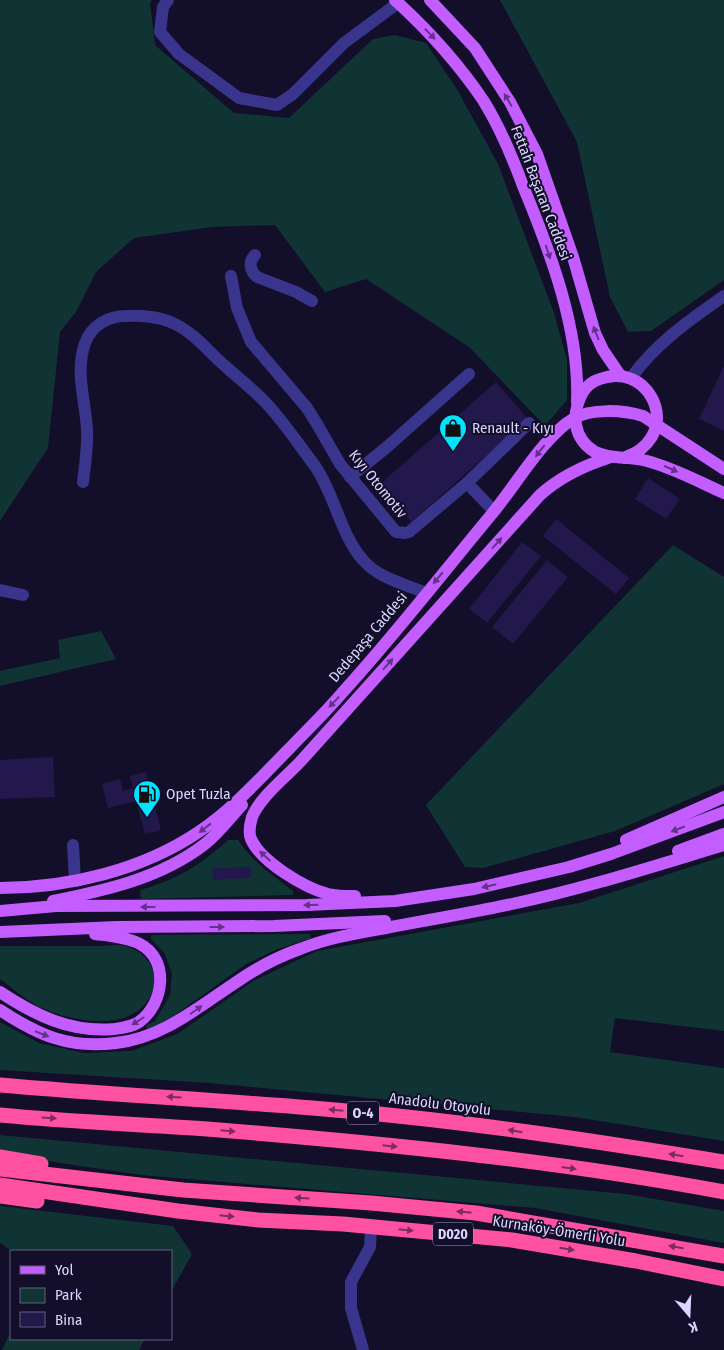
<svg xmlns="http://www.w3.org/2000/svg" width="724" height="1350" viewBox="0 0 724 1350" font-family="'Fira Sans Condensed',sans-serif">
	<rect width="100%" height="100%" fill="#130e29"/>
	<g fill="#103433">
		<polygon points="0,0 152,0 150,3 155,45 234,113 289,118 373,39 395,35 426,43 458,91 498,164 554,313 567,360 567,400 545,426 469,347 366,279 325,292 275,225 212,227 134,238 96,272 76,312 60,332 48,448 0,521"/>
		<polygon points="500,0 724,0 724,280 651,331 628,332 610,297 577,142"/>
		<polygon points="673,545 724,577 724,784 615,831 483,868 465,867 426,805"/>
		<polygon points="101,631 116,659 0,686 0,671 60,658 58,640"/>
		<path d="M 228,840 L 238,840 C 252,861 273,876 293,891 L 293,895 L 141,899 L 140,890 C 178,879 199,866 228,840 Z"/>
		<polygon points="724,856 724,1031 615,1018 610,1052 724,1068 724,1141 575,1117 209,1083 0,1070 0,1022 39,1043 84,1053 131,1051 177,1034 255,980 317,951 579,903"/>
		<polygon points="310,934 311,938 275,950 246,964 171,1018 148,1029 145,1026 155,1021 170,995 172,974 165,954 151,939 151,935"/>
		<path d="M 0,946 C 33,946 66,946 99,946 C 108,946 121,943 129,947 C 172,965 156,1014 115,1020 C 89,1024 56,1016 34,1004 C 22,997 11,987 0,979 Z"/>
		<polygon points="0,1135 626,1194 724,1211 724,1243 535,1208 141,1175 0,1154"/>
		<polygon points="0,1206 173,1226 192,1254 171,1292 171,1251 12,1251 0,1243"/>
		<polygon points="11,1331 11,1339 145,1339 139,1350 2,1350"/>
	</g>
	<g fill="#23184c">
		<polygon points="724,366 724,431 699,419"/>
		<polygon points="496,382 528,419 411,522 379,485"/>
		<polygon points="648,478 680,499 666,519 635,499"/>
		<polygon points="556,519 629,578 616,594 543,536"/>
		<polygon points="522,542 541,556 487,623 469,609"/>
		<polygon points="547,560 568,577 513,644 492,627"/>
		<polygon points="53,757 55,797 0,799 0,760"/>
		<polygon points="146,772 161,830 145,834 136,801 108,808 102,784 120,779 123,791 133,788 130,776"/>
		<polygon points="251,867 251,878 213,880 212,868"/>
	</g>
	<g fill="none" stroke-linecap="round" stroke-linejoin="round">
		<g stroke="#39358c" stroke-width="12">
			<polyline points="168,0 163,7 160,32 179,54 239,98 277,105 293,94 344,43 398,3"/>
			<path d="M 255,255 C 248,262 250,271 257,277 L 296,292 L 312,301"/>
			<polyline points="231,276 237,308 251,342 307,408 317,424 340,464 396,532 405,533 409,532 467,483 494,511"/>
			<path d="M 631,378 C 656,343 690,320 724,296"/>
			<polyline points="350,477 387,447 469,374"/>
			<path d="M 83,482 C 85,465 88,447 87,429 C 85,399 75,372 85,343 C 92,325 108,316 126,316 C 141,315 161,317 175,324 C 194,333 208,351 224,365 C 238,378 253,389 266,403 C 284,422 299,445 315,466 C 335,495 340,534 363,560 C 378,578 405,584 426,593"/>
			<polyline points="467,483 529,423"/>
			<polyline points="0,590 23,595"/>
			<polyline points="73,845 75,881"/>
			<polyline points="363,1350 351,1308 351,1282 370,1247 371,1226"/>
		</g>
		<g stroke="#c45dff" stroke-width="12">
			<path d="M 395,0 C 428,30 458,63 483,100 C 500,127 512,156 523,186 C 550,251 580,330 577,402"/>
			<polyline points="430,0 475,48 510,102 537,154 573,257 595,333 603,350 620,375"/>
			<path d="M 624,458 C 630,455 636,453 641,449 C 678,420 645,362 600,379 C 593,381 587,386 583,392 C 577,403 574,413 576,425 C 578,436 585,446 595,452 C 612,460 629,456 647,461 C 674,468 699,482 724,493"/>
			<polyline points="626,840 724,797"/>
			<polyline points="678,851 724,834"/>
			<path d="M 0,888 C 68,888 143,870 200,831 C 234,808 261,777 290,748 C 307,730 326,712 342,693 C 394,636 442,574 491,515 C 514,488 544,436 573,419 C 591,408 623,410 643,416 L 724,469"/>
			<path d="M 355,896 C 347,896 337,896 328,894 C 305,888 261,862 251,839 C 248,832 250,824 252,817 C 260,797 286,777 300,762 L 540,495 C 560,477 583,466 608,458"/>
			<path d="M 53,901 C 107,890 161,878 205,844 C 219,833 230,818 242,805"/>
			<polyline points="0,911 56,906 307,905 395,901 474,889 569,867 611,854 724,812"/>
			<polyline points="0,932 117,927 274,926 385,921"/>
			<path d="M 0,992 C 35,1015 70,1033 114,1029 C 122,1028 132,1027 139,1022 C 164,1004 170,960 140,944 C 127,937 110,936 95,934"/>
			<path d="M 0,1010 C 38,1035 69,1049 116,1043 C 162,1038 197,1008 235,983 C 255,969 277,957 300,949 C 327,938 358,933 386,928 C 428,920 470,913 512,904 C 583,889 654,866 724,845"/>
		</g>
		<g stroke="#ff51a2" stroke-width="15">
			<path d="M 0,1085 C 111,1095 223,1100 335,1110 C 465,1121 595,1141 724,1162"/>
			<path d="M 0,1115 C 69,1122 138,1124 207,1129 C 380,1143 553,1160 724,1192"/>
			<polyline points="0,1157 41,1164"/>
			<polyline points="0,1169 183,1190 371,1203 476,1213 724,1256"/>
			<polyline points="0,1185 178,1211 258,1220 343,1224 512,1240 636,1261 724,1279"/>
			<polyline points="0,1196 37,1201"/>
		</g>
	</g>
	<defs><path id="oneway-solid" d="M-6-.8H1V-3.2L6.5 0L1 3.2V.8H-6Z" transform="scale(1.25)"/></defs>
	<g fill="#633289">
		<use href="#oneway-solid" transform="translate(430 34) rotate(46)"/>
		<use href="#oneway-solid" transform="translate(508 100) rotate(-121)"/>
		<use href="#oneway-solid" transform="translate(548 252) rotate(72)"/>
		<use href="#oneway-solid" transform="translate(596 333) rotate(-111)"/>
		<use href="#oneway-solid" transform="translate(540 451) rotate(128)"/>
		<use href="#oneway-solid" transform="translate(671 469) rotate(24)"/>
		<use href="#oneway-solid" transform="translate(497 543) rotate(-48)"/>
		<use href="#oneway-solid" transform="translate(438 578) rotate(130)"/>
		<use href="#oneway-solid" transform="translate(388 664) rotate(-48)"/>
		<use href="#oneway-solid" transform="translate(334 702) rotate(134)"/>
		<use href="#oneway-solid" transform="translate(205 828) rotate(142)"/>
		<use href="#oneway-solid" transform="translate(678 829) rotate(159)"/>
		<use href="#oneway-solid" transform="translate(265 856) rotate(-137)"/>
		<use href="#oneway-solid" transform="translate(489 886) rotate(167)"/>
		<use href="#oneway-solid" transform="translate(311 905) rotate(178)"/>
		<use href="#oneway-solid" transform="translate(148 907) rotate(180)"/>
		<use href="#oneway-solid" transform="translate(217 927)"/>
		<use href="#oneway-solid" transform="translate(196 1010) rotate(-35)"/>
		<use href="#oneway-solid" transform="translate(138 1021) rotate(148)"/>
		<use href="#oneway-solid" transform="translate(42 1034) rotate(22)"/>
	</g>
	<g fill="#7d2c5f">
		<use href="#oneway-solid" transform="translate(174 1097) rotate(-176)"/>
		<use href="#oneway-solid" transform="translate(336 1110) rotate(-175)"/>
		<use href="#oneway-solid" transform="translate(49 1118) rotate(4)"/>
		<use href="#oneway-solid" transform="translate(228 1131) rotate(5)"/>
		<use href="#oneway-solid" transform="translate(515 1131) rotate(-171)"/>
		<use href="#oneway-solid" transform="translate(390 1146) rotate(6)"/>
		<use href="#oneway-solid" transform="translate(676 1155) rotate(-171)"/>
		<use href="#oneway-solid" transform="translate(569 1168) rotate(8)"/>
		<use href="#oneway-solid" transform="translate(302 1198) rotate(-176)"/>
		<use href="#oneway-solid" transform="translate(464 1212) rotate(-174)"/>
		<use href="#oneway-solid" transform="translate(227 1216) rotate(6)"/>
		<use href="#oneway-solid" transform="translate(406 1230) rotate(6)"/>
		<use href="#oneway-solid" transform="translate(676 1247) rotate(-170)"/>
		<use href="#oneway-solid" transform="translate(567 1249) rotate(9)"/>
	</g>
	<defs>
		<g id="shop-pin" transform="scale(1.4375)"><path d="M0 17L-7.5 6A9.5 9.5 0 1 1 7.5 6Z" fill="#02e3ff" stroke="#130e29"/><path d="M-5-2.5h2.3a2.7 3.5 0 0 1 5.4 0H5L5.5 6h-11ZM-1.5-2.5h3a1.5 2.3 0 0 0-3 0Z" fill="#111"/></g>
		<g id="fuel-pin" transform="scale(1.4375)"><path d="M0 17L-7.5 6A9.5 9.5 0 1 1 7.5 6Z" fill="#02e3ff" stroke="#130e29"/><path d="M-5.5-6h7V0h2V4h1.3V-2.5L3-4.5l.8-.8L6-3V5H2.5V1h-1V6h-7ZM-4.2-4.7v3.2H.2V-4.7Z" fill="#111"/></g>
	</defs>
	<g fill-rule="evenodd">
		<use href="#shop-pin" x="453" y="428"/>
		<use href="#fuel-pin" x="147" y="794"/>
	</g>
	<g text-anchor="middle" stroke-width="4" stroke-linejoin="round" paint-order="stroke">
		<g fill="#130e29" stroke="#9f9abf" stroke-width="1">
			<rect x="347" y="1101.5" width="32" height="23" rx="4"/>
			<rect x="433" y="1222.5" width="40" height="23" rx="4"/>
		</g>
		<g font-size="14" font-weight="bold" fill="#dbd6ff">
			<text x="363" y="1118">O-4</text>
			<text x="453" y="1239">D020</text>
		</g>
		<g font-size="15" fill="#dbd6ff" stroke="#130e29">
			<text transform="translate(541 193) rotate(69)" y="5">Fettah Başaran Caddesi</text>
			<text transform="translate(378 484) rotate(51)" y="5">Kıyı Otomotiv</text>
			<text transform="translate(368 637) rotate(-50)" y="5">Dedepaşa Caddesi</text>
			<text transform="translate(440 1104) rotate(7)" y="5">Anadolu Otoyolu</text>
			<text transform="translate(559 1231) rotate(9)" y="5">Kurnaköy-Ömerli Yolu</text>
		</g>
		<g font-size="15" fill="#dbd6ff" stroke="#130e29" text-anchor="start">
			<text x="472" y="433">Renault - Kıyı</text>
			<text x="166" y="799">Opet Tuzla</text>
		</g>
	</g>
	<rect x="10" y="1250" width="162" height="90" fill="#130e29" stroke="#635e7f"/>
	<rect x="20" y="1266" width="25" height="8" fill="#c45dff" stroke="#635e7f"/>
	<text x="55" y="1275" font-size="15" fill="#dbd6ff">Yol</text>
	<rect x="20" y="1288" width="25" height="15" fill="#103433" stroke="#635e7f"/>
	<text x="55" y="1300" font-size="15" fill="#dbd6ff">Park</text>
	<rect x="20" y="1312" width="25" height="15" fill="#23184c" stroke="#635e7f"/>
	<text x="55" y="1325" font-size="15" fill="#dbd6ff">Bina</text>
	<g transform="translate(689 1315) rotate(161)" stroke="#130e29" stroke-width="4" paint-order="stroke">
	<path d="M0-4L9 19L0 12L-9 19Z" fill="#dbd6ff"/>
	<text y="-8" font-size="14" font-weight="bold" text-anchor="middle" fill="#dbd6ff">K</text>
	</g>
</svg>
